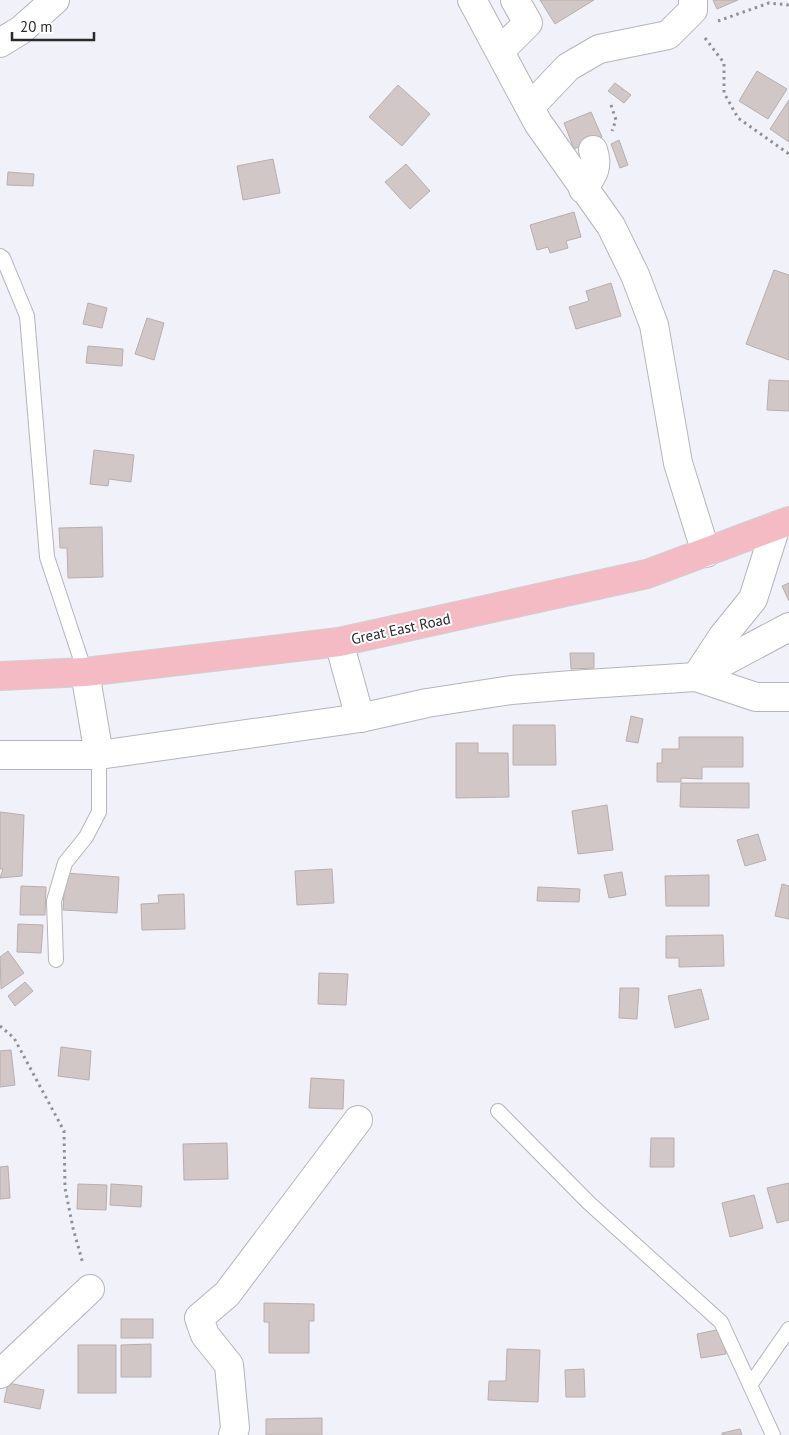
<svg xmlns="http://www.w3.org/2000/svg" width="789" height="1435" viewBox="0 0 789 1435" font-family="'PT Sans',sans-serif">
	<rect width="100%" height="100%" fill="#f1f1f9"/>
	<g fill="#d1c7c7" stroke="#b8aead">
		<polygon points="540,0 594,0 555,24"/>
		<polygon points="713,0 738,0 717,9"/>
		<polygon points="757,71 787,89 768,119 739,101"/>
		<polygon points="615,83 631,95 624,103 608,91"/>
		<polygon points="398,85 430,114 402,146 369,117"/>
		<polygon points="789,100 789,142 770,129"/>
		<polygon points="591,112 602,137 574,149 564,123"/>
		<polygon points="619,140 628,165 620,168 611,144"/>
		<polygon points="273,159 280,193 243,200 237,166"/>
		<polygon points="406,164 430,191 410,209 385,182"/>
		<polygon points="8,172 34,174 33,186 7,185"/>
		<polygon points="574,212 581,237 566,241 568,248 550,253 548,247 537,250 530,225"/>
		<polygon points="774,270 789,275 789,360 746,344"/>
		<polygon points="611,283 621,316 576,329 569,307 589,301 586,291"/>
		<polygon points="88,303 107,308 102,328 83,324"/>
		<polygon points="147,318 164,323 154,360 135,354"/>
		<polygon points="88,346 123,349 122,366 86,363"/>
		<polygon points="769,380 789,381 789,411 767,410"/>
		<polygon points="94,450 134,455 131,482 109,479 108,486 90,484"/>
		<polygon points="102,527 103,577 68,578 67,548 60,548 59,528"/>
		<polygon points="789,583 789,601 782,586"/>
		<polygon points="570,653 594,653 594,668 571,669"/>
		<polygon points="631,716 643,719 638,743 626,741"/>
		<polygon points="513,725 555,725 556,765 513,765"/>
		<polygon points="679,737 743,737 743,767 702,767 702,779 681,778 681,782 657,782 657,763 662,763 662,749 679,749"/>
		<polygon points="456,743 478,743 478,753 508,753 509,797 456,798"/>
		<polygon points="681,783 749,783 749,808 680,807"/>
		<polygon points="607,805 613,850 578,854 572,811"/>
		<polygon points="0,812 24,815 22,876 0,878 3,869 0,869"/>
		<polygon points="758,834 766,860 745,866 737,840"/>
		<polygon points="332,869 334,903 297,905 295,871"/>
		<polygon points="622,872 626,895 609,898 604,875"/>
		<polygon points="65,873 119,877 117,913 63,910"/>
		<polygon points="709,875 709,906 666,906 665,876"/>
		<polygon points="782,884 789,886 789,919 775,916"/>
		<polygon points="21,886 46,887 45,915 20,915"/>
		<polygon points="538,887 580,889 579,902 537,901"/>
		<polygon points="184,894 185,929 142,930 141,904 159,903 158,895"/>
		<polygon points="18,924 43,925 41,953 17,952"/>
		<polygon points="723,935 724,966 679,967 679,958 666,958 666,936"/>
		<polygon points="8,951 24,973 1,989 0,957"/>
		<polygon points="319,973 348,974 346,1005 318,1004"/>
		<polygon points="25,982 33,991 15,1006 8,996"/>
		<polygon points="620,988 639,988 637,1019 619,1018"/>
		<polygon points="701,989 709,1019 675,1028 668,996"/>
		<polygon points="61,1047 91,1051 89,1080 58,1076"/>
		<polygon points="11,1050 15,1085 0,1087 0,1051"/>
		<polygon points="311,1078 344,1080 343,1109 309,1108"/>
		<polygon points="651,1138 674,1138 674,1167 650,1167"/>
		<polygon points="227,1143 228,1179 184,1180 183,1144"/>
		<polygon points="8,1166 10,1198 0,1199 0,1167"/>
		<polygon points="789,1183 789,1220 777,1223 767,1188"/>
		<polygon points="78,1184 107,1185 106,1210 77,1209"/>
		<polygon points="111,1184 142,1186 141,1207 110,1205"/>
		<polygon points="754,1195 763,1228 730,1237 722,1203"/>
		<polygon points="264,1303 314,1304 314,1321 309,1321 309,1353 269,1353 269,1322 264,1322"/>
		<rect x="121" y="1319" width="32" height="19"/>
		<polygon points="721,1329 726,1354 701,1358 697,1334"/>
		<polygon points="151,1344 151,1377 121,1377 121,1345"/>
		<rect x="78" y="1345" width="38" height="48"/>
		<polygon points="507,1349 540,1350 538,1402 488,1400 489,1381 506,1381"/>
		<polygon points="584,1369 585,1397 566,1397 565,1370"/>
		<polygon points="8,1383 44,1390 40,1409 4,1402"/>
		<polygon points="322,1418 322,1435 266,1435 266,1419"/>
		<polygon points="740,1429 742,1435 722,1435 722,1433"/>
	</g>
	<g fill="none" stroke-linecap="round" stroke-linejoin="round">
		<g stroke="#b5b4bc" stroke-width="16">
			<g id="lane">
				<polyline points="0,256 3,258 27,316 47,557 85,672"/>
				<polyline points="56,960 54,901 65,863 86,837 99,812 99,755"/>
				<polyline points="498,1111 589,1203 721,1322 773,1435"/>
				<polyline points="750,1385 789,1329"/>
			</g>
		</g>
		<g stroke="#b5b4bc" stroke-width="30">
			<g id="street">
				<polyline points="472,0 538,123 611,226 635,275 654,325 678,463 706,553"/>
				<polyline points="0,43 21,30 55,0"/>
				<polyline points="500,51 528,23 515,0"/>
				<polyline points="530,107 568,67 599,49 668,35 693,10 693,0"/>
				<path d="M 583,189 C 593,175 599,167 593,150"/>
				<polyline points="339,642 360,718"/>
				<polyline points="85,672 99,755"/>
				<polyline points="699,675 789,627"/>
				<polyline points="696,677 723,636 753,599 776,526"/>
				<polyline points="0,755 99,755 360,718 427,703 511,690 572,685 696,677 756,697 789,697"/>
				<polyline points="0,1374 90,1289"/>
				<polyline points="233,1435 235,1428 229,1365 205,1335 199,1318 227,1294 358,1120"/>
			</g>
		</g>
		<g stroke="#d0d0d1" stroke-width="30">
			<polyline id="highway" points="0,676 85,672 339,642 647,574 789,521"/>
		</g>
		<g stroke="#909095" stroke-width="3" stroke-dasharray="2.5 4" stroke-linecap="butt">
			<polyline points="718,21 769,3 789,5"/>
			<polyline points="705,38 724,63 724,93 738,118 789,154"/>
			<polyline points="611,105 616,120 612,131"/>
			<polyline points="0,1026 14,1038 64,1131 65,1188 73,1228 83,1264"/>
		</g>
		<use href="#lane" stroke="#fff" stroke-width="14"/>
		<use href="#street" stroke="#fff" stroke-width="28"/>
		<use href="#highway" stroke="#f4bbc5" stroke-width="28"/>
	</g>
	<g text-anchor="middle" stroke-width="4" stroke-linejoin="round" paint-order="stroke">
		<g font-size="15" fill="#2a2a2d" stroke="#fff">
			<text transform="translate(401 629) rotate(-12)" y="5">Great East Road</text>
		</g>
	</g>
	<path d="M12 32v8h82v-8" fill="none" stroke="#2a2a2d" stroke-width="2.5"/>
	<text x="20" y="32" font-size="15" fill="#2a2a2d" stroke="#ffffff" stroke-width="4" paint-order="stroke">20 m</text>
</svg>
